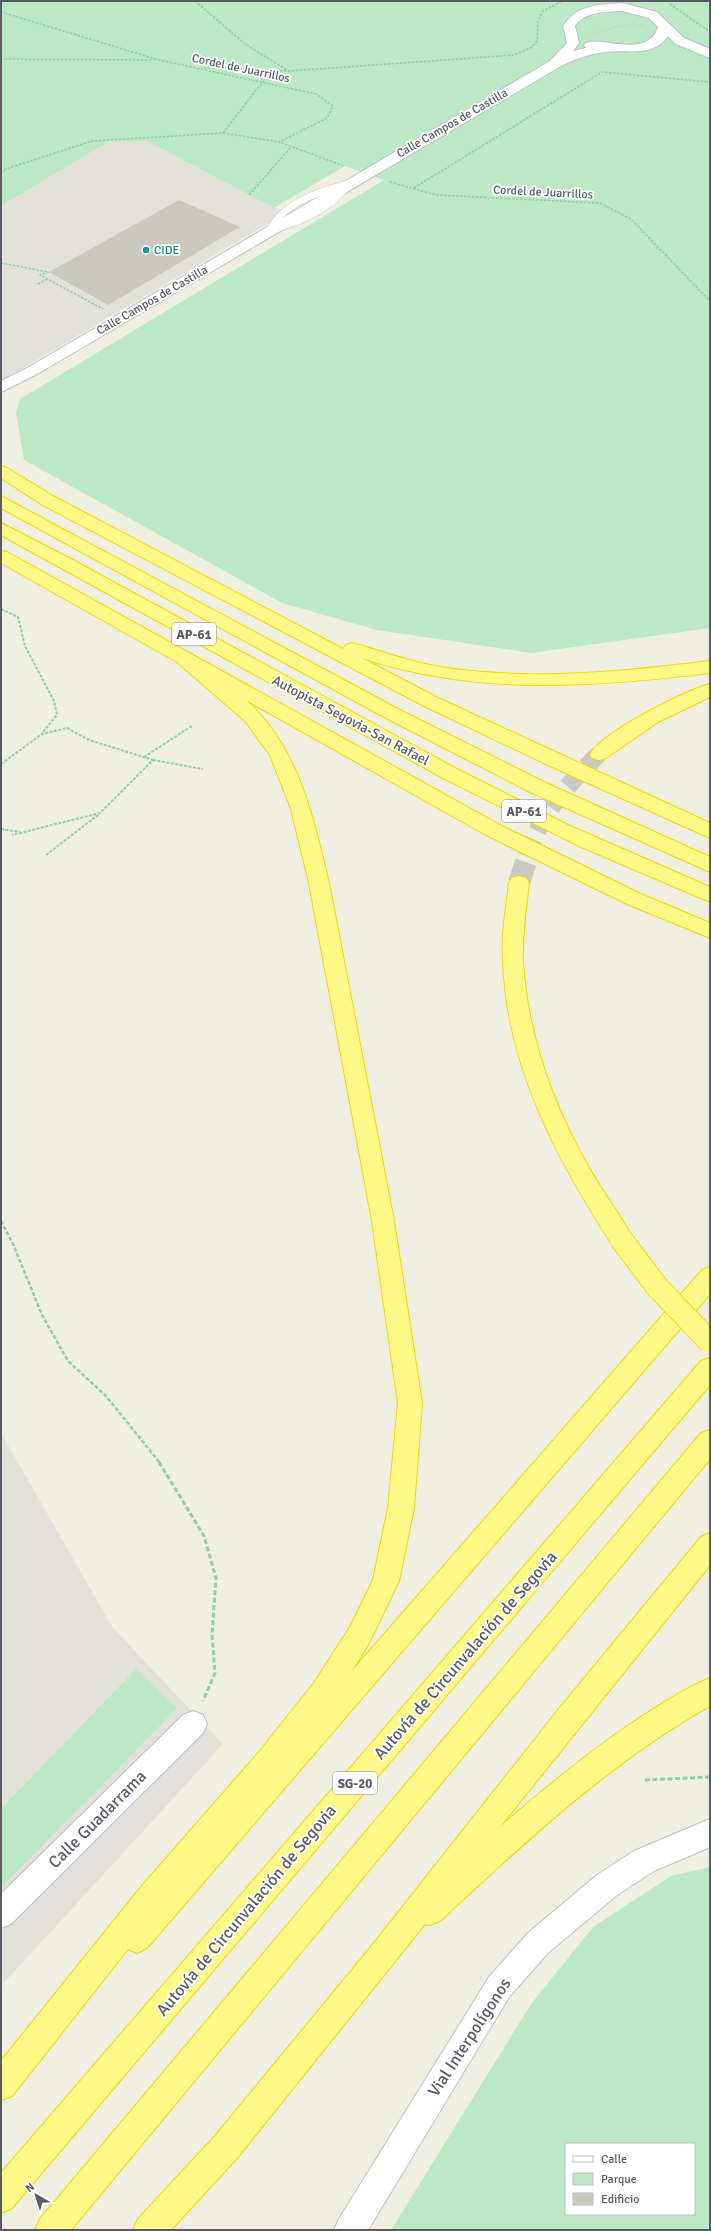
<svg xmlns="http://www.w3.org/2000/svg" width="711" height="2231" viewBox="0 0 711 2231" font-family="Signika,sans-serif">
	<rect width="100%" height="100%" fill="#efefe1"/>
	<g fill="#e2e1d9">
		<polygon points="110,141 147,141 274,208 289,211 1,381 1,206"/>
		<polygon points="1,1433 113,1628 223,1744 1,1986"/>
	</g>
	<g fill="#bbe9c5" fill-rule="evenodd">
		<polygon points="1,1 710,1 710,628 531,653 377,630 282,603 24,460 16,413 20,399 384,180 345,166 274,208 147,141 110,141 1,206"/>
		<polygon points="136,1669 177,1708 1,1888 1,1809"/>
		<path d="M 710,1867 L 710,2230 L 391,2230 L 531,2004 L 593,1927 L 671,1876 ZM 566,2144 L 694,2144 L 694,2214 L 566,2214 Z"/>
	</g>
	<polygon fill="#cac9be" points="179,200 240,227 108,305 49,272"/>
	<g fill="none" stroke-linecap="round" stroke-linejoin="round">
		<path stroke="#cacac2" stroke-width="18" stroke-dasharray="18 9" stroke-linecap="butt" d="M 527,856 C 539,816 569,783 599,754"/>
		<polyline stroke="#cacac2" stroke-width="22" stroke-dasharray="22 11" stroke-linecap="butt" points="519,883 528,855"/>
		<g stroke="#bebfc6" stroke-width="1">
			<path id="lane" d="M 349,180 L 354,183 C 334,211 304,225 271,233 L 266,230 C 281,200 318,188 349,180 ZM 340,189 L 311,212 L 278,225 C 289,205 320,196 340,189 Z"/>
		</g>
		<g stroke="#bebfc6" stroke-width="2">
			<polygon id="street" points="193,1711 203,1715 207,1724 203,1733 11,1924 1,1928 1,1894 183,1715"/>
		</g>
		<g stroke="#bec0c9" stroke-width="2">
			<g id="secondary">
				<path d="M 622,3 L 657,12 L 684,38 L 710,49 L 710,58 L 676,44 L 668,36 C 653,58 626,49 605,52 C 589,54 575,59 561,66 L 39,373 L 1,392 L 1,381 L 29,367 L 550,61 L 567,43 L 563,26 C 578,4 598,5 622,3 ZM 622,11 L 649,18 L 658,27 C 648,62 592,32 584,45 L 586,48 L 573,51 L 579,43 L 575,26 C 585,11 606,12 622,11 Z"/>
				<polygon points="710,1819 710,1847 654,1871 617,1895 548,1953 509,1997 368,2230 334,2230 339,2219 489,1977 528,1933 597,1875 634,1851"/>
			</g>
		</g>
		<g stroke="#f0d900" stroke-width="2">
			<g id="highway">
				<path d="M 1,466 L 7,468 L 53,496 L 343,649 L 346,645 L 352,643 C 382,651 410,662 440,667 C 530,681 620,672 710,661 L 710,673 C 593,687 476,696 362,658 L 436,697 L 710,823 L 710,838 L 548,765 L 422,705 L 41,504 L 1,478 Z"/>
				<polygon points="1,496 398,709 544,782 710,857 710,872 530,792 384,717 1,508"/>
				<polygon points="1,523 71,559 455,768 568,825 710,887 710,902 579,846 441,777 1,535"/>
				<path d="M 1,551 L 7,552 L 500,825 L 641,894 L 710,923 L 710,938 L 627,904 L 486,835 L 246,700 C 299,748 313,817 329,883 L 394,1221 L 422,1403 L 414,1508 L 399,1581 L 368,1645 L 352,1671 L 702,1270 L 710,1267 L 710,1294 L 147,1948 L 137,1953 L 128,1949 L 12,2096 L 1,2100 L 1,2061 L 141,1887 L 259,1752 L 314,1683 L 350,1627 L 373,1580 L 388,1508 L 398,1403 L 372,1221 L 309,883 L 291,809 L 270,755 L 245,721 L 177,662 L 1,563 Z"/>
				<path d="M 710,684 L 710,697 L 658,722 L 606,758 L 599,760 L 592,758 L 590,754 C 603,732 684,691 710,684 Z"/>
				<path d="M 519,876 L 526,878 L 529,883 C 526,909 522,936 523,962 C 528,1035 552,1103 588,1166 C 602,1191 620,1214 633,1239 L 629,1246 L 621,1248 L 613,1246 C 557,1159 507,1067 503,961 C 501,935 506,909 509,883 L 512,878 Z"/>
				<polygon points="710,1358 710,1385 12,2208 1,2213 1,2173 701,1361"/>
				<polygon points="710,1430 710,1459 71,2230 35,2230 40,2219 701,1433"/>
				<path d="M 710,1533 L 710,1565 L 500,1827 C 546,1787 593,1748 644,1715 C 665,1702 687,1687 710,1678 L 710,1706 C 609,1763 525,1842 440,1921 L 430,1925 L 425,1924 L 237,2158 L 171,2230 L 133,2230 L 138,2219 L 215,2136 L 370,1948 L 558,1710 L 701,1537 Z"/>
			</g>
		</g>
		<g stroke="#93cbaf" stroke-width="1.5" stroke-dasharray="2.5 1.5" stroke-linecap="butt">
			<polyline points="195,1 245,44 287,70"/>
			<polyline points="670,4 710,32"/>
			<polyline points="1,12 159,60 316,94 333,106 327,118 279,142 344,166"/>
			<polyline points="1,59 154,60"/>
			<polyline points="204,68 289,71 514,55 531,48 537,41 538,21 543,11 563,1"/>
			<polyline points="223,133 271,71"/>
			<polyline points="1,173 6,169 92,141 223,133 279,142"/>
			<polyline points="390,182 436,195 600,203 631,219 710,301"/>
			<polyline points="414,188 602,72 710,82"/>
			<polyline points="249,195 291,147"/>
			<polyline points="1,263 48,272"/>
			<polyline points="49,272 40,275 103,309"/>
			<polyline points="38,284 47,279"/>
		</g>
		<g stroke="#93cbaf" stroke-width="2" stroke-dasharray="3 1.5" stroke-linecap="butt">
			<polyline points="1,609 18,617 25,646 54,701 57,715 42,733"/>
			<polyline points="144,757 192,726"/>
			<polyline points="153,760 203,769"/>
			<polyline points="1,764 42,734 67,728 89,740 153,760 100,813 12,835"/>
			<polyline points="1,829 20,832"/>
			<polyline points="46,855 98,815"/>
		</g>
		<polyline stroke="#93cbaf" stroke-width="2.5" stroke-dasharray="4 2" stroke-linecap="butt" points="1,1221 13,1244 42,1315 68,1361 106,1396 160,1463"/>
		<g stroke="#93cbaf" stroke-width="3" stroke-dasharray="5 2.5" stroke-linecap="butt">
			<polyline points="159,1462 204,1536 216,1578 212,1635 215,1673 203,1701"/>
			<polyline points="645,1780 710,1777"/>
		</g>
		<use href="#lane" fill="#fff" fill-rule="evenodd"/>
		<use href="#street" fill="#fff" fill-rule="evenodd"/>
		<use href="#secondary" fill="#fff" fill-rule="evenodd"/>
		<use href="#highway" fill="#fffa88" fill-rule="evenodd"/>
		<polyline stroke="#b9baba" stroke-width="2" stroke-dasharray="0.5 3" stroke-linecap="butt" points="589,35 616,27 645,24"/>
		<g stroke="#f0d900" stroke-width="24" stroke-linecap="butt">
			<polyline id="highway-bridge" points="621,1239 658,1288 710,1342"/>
		</g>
		<use href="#highway-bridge" stroke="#fffa88" stroke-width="22"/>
	</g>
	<circle fill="#0f9aa8" stroke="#fff" stroke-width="1.5" cx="146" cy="250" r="4"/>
	<g text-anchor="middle" stroke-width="3.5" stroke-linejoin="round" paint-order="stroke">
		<g font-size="12" fill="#5a5c64" stroke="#fff">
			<text transform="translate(241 68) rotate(12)" y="4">Cordel de Juarrillos</text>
			<text transform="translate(452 123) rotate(-30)" y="4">Calle Campos de Castilla</text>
			<text transform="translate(543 192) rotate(3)" y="4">Cordel de Juarrillos</text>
			<text transform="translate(152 300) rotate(-30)" y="4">Calle Campos de Castilla</text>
		</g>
		<g font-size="12" fill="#0d838f" stroke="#fff" text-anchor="start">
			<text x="154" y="254">CIDE</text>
		</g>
		<g fill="#fff" stroke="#8c8d92" stroke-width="1">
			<rect x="172" y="623" width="44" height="22" rx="3"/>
			<rect x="502" y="800" width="44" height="22" rx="3"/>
			<rect x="333" y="1772" width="44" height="22" rx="3"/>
		</g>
		<g font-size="13" font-weight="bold" fill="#5a5c64">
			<text x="194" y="639">AP-61</text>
			<text x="524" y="816">AP-61</text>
			<text x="355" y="1788">SG-20</text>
		</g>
		<g font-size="14" fill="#5a5c64" stroke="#fff">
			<text transform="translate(351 720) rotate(28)" y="5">Autopista Segovia-San Rafael</text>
		</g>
		<g font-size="17" fill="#5a5c64" stroke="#fff">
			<text transform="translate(465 1655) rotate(-49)" y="6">Autovía de Circunvalación de Segovia</text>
			<text transform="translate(97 1819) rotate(-45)" y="6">Calle Guadarrama</text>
			<text transform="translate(246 1910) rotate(-50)" y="6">Autovía de Circunvalación de Segovia</text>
			<text transform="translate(469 2037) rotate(-57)" y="6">Vial Interpolígonos</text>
		</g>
	</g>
	<rect width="711" height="2231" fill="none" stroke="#5a5c64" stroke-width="4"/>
	<rect x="565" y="2143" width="130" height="72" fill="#ffffff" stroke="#bdbec1"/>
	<rect x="573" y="2156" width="20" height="6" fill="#ffffff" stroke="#bdbec1"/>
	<text x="601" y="2163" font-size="12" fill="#5a5c64">Calle</text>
	<rect x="573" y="2173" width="20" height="12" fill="#bbe9c5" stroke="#bdbec1"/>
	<text x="601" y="2183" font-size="12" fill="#5a5c64">Parque</text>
	<rect x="573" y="2193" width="20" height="12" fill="#cac9be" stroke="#bdbec1"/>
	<text x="601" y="2203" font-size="12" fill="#5a5c64">Edificio</text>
	<g transform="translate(36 2195) rotate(321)" stroke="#ffffff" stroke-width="3" paint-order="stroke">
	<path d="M0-3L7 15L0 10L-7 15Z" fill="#5a5c64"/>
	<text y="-6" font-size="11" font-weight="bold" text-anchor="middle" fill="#5a5c64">N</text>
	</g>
</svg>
